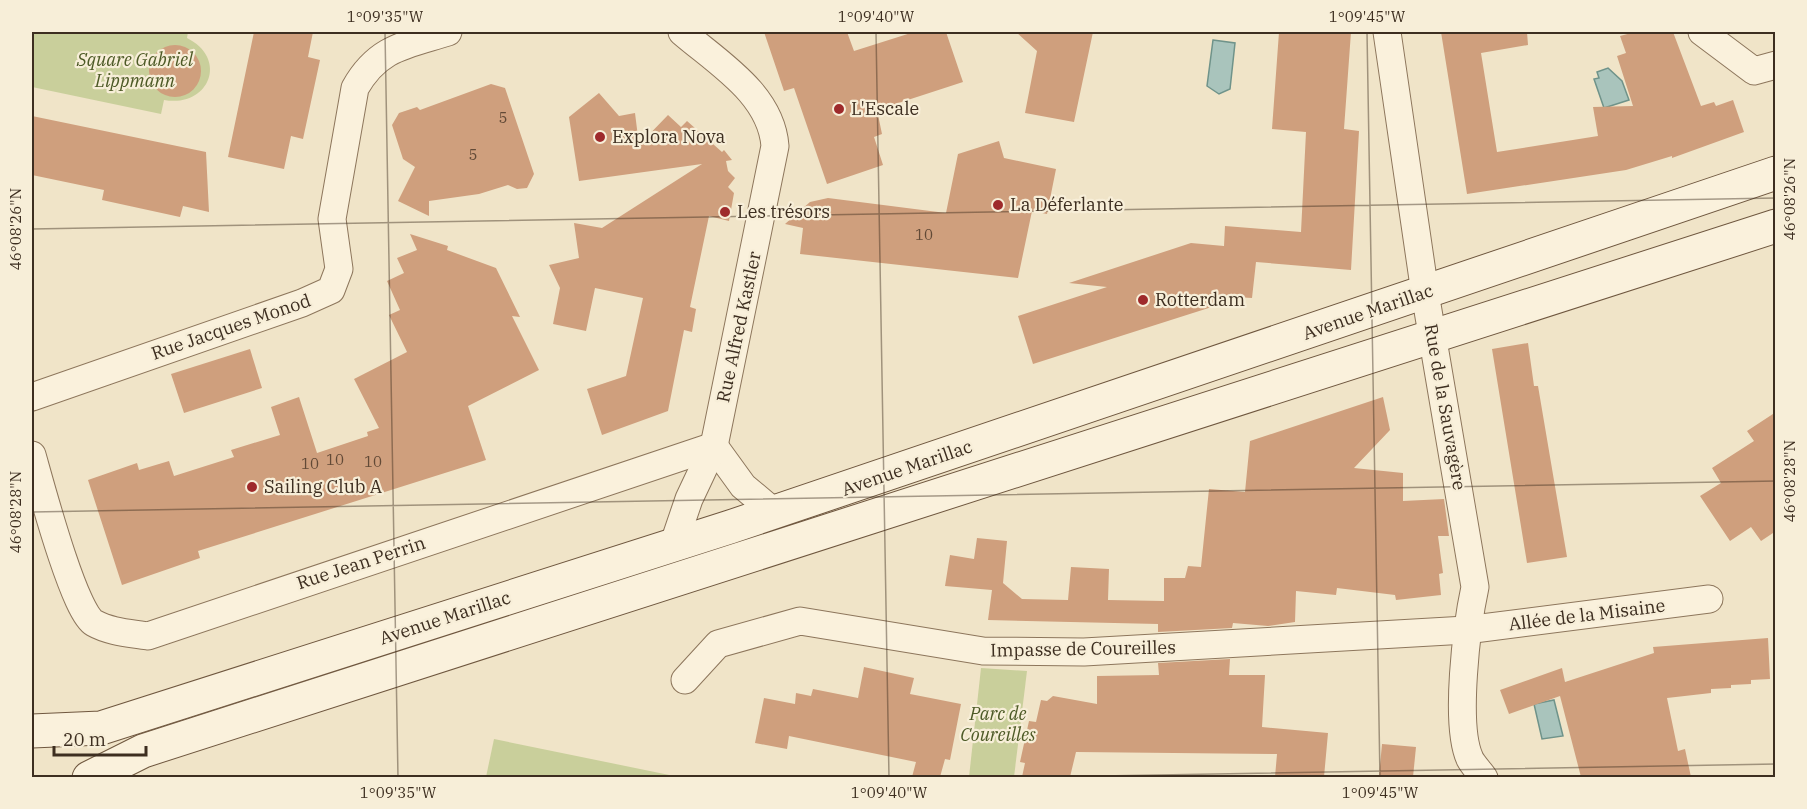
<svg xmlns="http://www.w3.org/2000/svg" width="1807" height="809" viewBox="0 0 1807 809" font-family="'IBM Plex Serif',serif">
	<rect width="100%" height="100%" fill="#f0e4c8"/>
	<g fill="#c9cf9b">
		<path d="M 32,32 L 188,32 L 187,38 C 229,59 209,108 164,100 L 161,114 L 32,87 Z"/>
		<polygon points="981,668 1027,671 1014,777 969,777"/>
		<polygon points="494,739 679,777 486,777"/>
	</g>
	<g fill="#a9c4bc" stroke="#6f938a" stroke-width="1.5">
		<polygon points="1213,40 1235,43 1230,89 1219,94 1207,86"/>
		<polygon points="1608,68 1622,81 1629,100 1604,108 1594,79 1599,78 1597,72"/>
		<polygon points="1554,700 1563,736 1542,739 1534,704"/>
	</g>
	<g fill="#cf9f7d">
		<polygon points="254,32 313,32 308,57 320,60 303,139 291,136 284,169 228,157"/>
		<polygon points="764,32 847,32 854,51 914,32 946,32 963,82 877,110 882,134 874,137 883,165 827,184 794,88 784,91"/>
		<polygon points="1016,32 1093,32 1074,122 1025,113 1037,51"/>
		<polygon points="1279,32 1351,32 1344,129 1359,131 1351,270 1256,262 1252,298 1219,296 1218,305 1033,364 1018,316 1107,287 1069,283 1191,243 1224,246 1225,226 1301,232 1306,132 1272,129"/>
		<polygon points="1441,32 1527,32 1528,45 1481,53 1497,152 1598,136 1593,107 1633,106 1617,56 1626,53 1620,36 1635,32 1673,32 1701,106 1714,102 1716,106 1733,100 1744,132 1672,158 1672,156 1626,170 1467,194"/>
		<circle cx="175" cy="71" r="26"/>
		<polygon points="491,84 505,88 534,174 527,188 517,189 508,185 479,194 429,201 429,216 398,201 415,167 403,159 392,125 399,113 417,107 420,110"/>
		<polygon points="599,93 619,116 635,113 639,145 668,115 681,127 687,121 722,152 724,150 732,160 726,161 728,171 735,178 728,187 734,193 729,221 709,216 690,307 696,309 692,332 684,330 668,411 602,435 587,389 626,376 643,298 595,288 586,331 553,324 560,288 549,265 579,258 574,223 602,228 702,164 579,181 569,117"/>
		<polygon points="32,116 206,152 209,212 183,206 180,217 102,200 104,190 32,175"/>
		<polygon points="999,141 1004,158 1056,169 1047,214 1032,211 1018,278 800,254 803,228 785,224 810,202 828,198 946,213 958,154"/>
		<polygon points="410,234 448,246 447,250 496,268 520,317 512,316 539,370 468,406 486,460 198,551 200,558 122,585 88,480 137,463 139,470 169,461 174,476 234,457 231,450 280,435 271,407 299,397 317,453 368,436 367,432 379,428 354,379 407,352 389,315 400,310 387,281 404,273 397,258 417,250"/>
		<polygon points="1528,343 1534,386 1538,386 1567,557 1527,563 1492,349"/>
		<polygon points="250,349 262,388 184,413 171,374"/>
		<polygon points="1383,397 1390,430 1354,468 1403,473 1403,501 1444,499 1449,536 1438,536 1443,573 1439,574 1441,595 1396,600 1395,595 1337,588 1336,595 1296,591 1295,622 1268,626 1233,623 1232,628 1158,632 1158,624 988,620 992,590 945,586 950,555 974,559 977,538 1007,541 1003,583 1022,599 1068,600 1071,567 1109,569 1108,600 1164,601 1164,578 1185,578 1188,566 1201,567 1209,489 1245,492 1250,441"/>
		<polygon points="1776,412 1776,531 1761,541 1751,527 1730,541 1700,496 1721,483 1712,468 1754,441 1747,431"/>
		<polygon points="1768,638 1770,679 1751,680 1751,684 1731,685 1731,688 1711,689 1711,693 1667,698 1678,751 1685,749 1691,777 1581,777 1560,696 1509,714 1500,690 1562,668 1565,682 1654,653 1653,647"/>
		<polygon points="1230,659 1229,675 1265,675 1262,727 1328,733 1324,777 1275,777 1277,754 1076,752 1070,777 1022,777 1025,763 1020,762 1029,721 1036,722 1041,700 1047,701 1053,696 1097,704 1097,676 1159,675 1158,663"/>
		<polygon points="864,667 914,678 910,694 961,704 950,760 945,759 940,777 912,777 916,762 789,736 787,749 755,743 764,698 795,704 796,693 811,696 813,689 858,698"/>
		<polygon points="1382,744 1416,747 1413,777 1379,777"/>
	</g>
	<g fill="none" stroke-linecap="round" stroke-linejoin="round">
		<g stroke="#8d765c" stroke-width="29">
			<g id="street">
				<path d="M 1387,32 L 1425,293 L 1475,587 C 1467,624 1454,725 1470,759 C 1473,765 1480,772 1484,778"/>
				<polyline points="1702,32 1754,71 1776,65"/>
				<path d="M 32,397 L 302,303 L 331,290 L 339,269 L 332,219 L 355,88 C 378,47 406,45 448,32"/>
				<polyline points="714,446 743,486 774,512"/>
				<path d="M 32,455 C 40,483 74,612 94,623 C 110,632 130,633 148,636 L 714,446"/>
				<path d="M 673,546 L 689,499 L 714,446 L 775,146 C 771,94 718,63 682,32"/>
				<polyline points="685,680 718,644 800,621 983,651 1084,652 1466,630 1709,599"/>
			</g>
		</g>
		<g stroke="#6f573f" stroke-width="35">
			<g id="secondary">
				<polyline points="32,731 101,728 730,527 1776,173"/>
				<polyline points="89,778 143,751 1776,226"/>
			</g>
		</g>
		<use href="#street" stroke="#faf1dc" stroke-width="27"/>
		<use href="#secondary" stroke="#faf1dc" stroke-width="33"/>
	</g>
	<path fill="none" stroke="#3d2e20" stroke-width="1.5" stroke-opacity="0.45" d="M 385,32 L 398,778M 876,32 L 889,778M 1367,32 L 1380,778M 32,229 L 1776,198M 32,512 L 1776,481M 988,778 L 1776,764"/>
	<g fill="#9e2a2b" stroke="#f7eed8" stroke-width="2">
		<circle cx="839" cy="109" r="6"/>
		<circle cx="600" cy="137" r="6"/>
		<circle cx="998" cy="205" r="6"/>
		<circle cx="725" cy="212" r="6"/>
		<circle cx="1143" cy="300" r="6"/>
		<circle cx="252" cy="487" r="6"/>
	</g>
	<g text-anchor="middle" stroke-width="4.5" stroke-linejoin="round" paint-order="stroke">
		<g font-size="15" fill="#624a37">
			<text x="503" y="123">5</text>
			<text x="473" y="160">5</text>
			<text x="924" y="240">10</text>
			<text x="335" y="465">10</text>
			<text x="373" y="467">10</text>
			<text x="310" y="469">10</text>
		</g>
		<g font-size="18" font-style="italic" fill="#4d5a26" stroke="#f7eed8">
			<text x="135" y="66">Square Gabriel<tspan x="135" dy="21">Lippmann</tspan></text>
			<text x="998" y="720">Parc de<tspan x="998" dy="21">Coureilles</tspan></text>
		</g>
		<g font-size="18" fill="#3d2e20" stroke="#f7eed8" text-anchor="start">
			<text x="851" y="115">L'Escale</text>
			<text x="612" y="143">Explora Nova</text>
			<text x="1010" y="211">La Déferlante</text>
			<text x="737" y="218">Les trésors</text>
			<text x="1155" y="306">Rotterdam</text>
			<text x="264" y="493">Sailing Club A</text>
		</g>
		<g font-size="18" fill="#3d2e20" stroke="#f7eed8">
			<text transform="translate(1368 312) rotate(-19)" y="6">Avenue Marillac</text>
			<text transform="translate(231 327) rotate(-19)" y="6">Rue Jacques Monod</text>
			<text transform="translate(739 327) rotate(-78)" y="6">Rue Alfred Kastler</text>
			<text transform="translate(1445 407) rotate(80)" y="6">Rue de la Sauvagère</text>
			<text transform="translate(907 468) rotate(-19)" y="6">Avenue Marillac</text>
			<text transform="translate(361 563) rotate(-18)" y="6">Rue Jean Perrin</text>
			<text transform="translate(1587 615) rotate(-7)" y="6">Allée de la Misaine</text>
			<text transform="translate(445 618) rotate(-18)" y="6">Avenue Marillac</text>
			<text transform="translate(1083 649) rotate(-1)" y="6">Impasse de Coureilles</text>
		</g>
	</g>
	<rect width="1807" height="809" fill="none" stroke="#f7eed8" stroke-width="66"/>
	<path d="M54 746v9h92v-9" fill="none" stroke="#3d2e20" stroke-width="3"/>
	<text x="63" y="746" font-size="18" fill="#3d2e20" stroke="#f7eed8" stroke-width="4.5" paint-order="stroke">20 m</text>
	<rect x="33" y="33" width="1741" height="743" fill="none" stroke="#3d2e20" stroke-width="2"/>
	<g font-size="15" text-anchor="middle" fill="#3d2e20">
		<text x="385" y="22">1°09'35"W</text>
		<text x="876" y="22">1°09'40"W</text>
		<text x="1367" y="22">1°09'45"W</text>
		<text transform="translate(1790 199) rotate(-90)" y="5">46°08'26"N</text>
		<text transform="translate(16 229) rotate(-90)" y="5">46°08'26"N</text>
		<text transform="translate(1790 481) rotate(-90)" y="5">46°08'28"N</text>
		<text transform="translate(16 512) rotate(-90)" y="5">46°08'28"N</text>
		<text x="398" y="798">1°09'35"W</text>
		<text x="889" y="798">1°09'40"W</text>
		<text x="1380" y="798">1°09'45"W</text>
	</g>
</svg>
